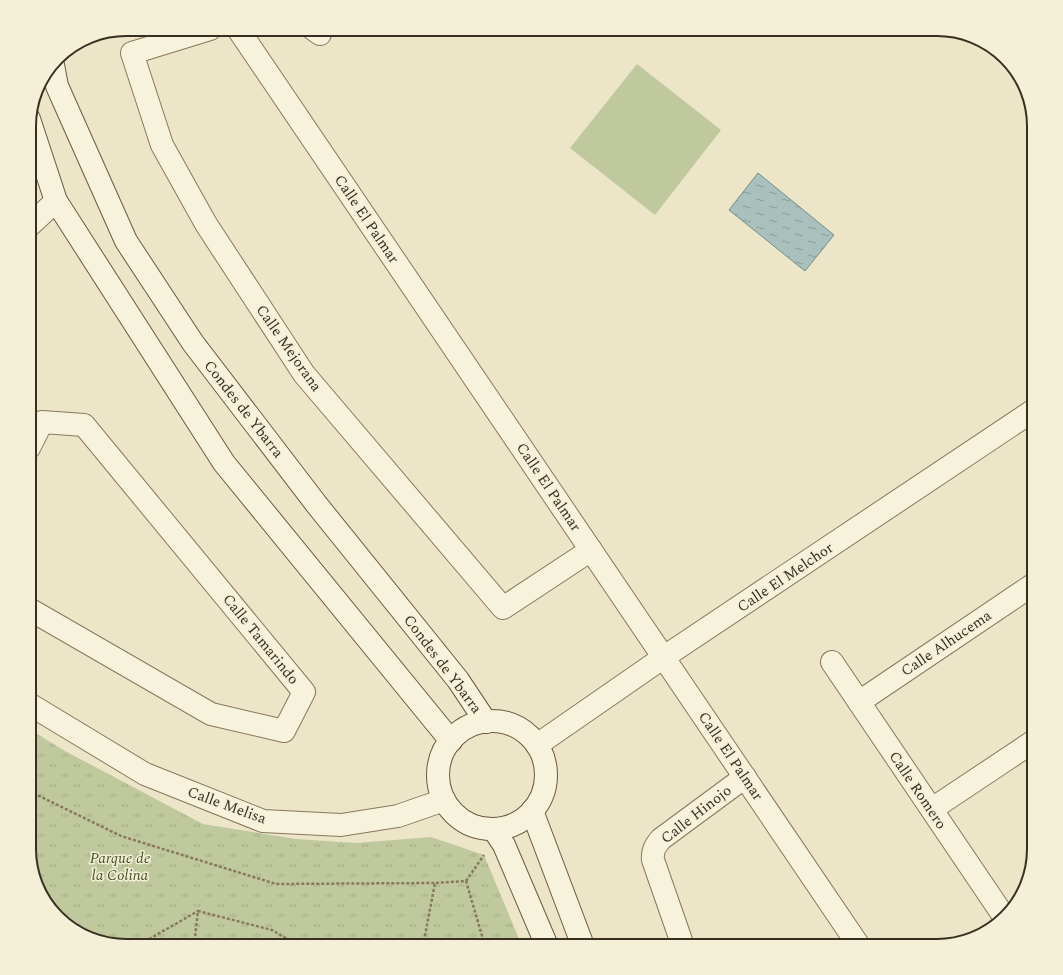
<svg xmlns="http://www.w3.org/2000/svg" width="1063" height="975" viewBox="0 0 1063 975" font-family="Spectral,serif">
	<defs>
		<pattern id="grass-tufts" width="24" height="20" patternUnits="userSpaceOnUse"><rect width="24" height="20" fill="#bfc99d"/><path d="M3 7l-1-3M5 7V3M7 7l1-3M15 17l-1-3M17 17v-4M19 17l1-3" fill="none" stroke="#a5ad87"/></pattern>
		<pattern id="water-ripples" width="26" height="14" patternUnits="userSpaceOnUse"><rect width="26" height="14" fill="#a9c0bc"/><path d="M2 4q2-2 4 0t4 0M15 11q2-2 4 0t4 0" fill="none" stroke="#8b9c98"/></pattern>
	</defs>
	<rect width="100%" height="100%" fill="#ece5c8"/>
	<polygon fill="url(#grass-tufts)" points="29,729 65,751 203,824 296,839 356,843 431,837 484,855 522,946 126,946 89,938 57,917 36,886 29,855"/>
	<polygon fill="#bfc99d" points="637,64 721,130 655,215 570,148"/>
	<polygon fill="url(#water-ripples)" stroke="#708e8a" points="758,173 834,235 805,271 729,210"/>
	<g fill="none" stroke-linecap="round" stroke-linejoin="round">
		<g stroke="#87785e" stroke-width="24">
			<g id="minor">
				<polyline points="210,29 132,53 162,145 206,224 304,374 503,608 591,550"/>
				<polyline points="238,29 859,946"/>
				<polyline points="313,29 320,34 320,29"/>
				<polyline points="29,226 56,201"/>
				<polyline points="29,609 211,714 284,731 304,692 84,425 42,422 29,448"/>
				<polyline points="832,662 1005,918"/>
				<polyline points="859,702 1034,584"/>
				<polyline points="29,704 145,774 263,821 341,825 398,816 444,800"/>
				<polyline points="537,745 664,657 1034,410"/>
				<polyline points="932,809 1034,741"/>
				<path d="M 683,946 L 653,860 C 652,851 655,846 661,839 L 745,777"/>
			</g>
		</g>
		<g stroke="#695a41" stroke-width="24">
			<g id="secondary">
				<polyline points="53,65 57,86 126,241 193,343 317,505 458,680 486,722"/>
				<polyline points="29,119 56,201 224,463 451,741"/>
				<circle cx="492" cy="775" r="54"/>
				<polyline points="532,811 583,946"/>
				<polyline points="494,830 504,845 547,946"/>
			</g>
		</g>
		<g stroke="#87785e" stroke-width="2.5" stroke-dasharray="3 2" stroke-linecap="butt">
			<polyline points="429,784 433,751"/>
			<polyline points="29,791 121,836 276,884 435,883"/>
			<polyline points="451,819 474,834"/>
			<polyline points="466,881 484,855"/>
			<polyline points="142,946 146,941 198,911"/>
			<polyline points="194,946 198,911 272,930 299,946"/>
			<polyline points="423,946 435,883 466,881 485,946"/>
		</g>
		<use href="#minor" stroke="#f7f2db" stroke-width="22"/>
		<use href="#secondary" stroke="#f7f2db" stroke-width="22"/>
	</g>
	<g text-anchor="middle" stroke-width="3" stroke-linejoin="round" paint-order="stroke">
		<g font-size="15" fill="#382f21" stroke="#f4efd7">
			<text transform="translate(367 219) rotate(56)" y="5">Calle El Palmar</text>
			<text transform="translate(289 348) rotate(55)" y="5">Calle Mejorana</text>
			<text transform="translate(244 409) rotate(52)" y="5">Condes de Ybarra</text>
			<text transform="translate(549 487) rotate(56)" y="5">Calle El Palmar</text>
			<text transform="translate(785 577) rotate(-34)" y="5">Calle El Melchor</text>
			<text transform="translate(261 639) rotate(51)" y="5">Calle Tamarindo</text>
			<text transform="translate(946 643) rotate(-34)" y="5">Calle Alhucema</text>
			<text transform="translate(443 664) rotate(53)" y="5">Condes de Ybarra</text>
			<text transform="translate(731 756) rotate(56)" y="5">Calle El Palmar</text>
			<text transform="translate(918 790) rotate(56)" y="5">Calle Romero</text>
			<text transform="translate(227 805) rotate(20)" y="5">Calle Melisa</text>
			<text transform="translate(696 814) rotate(-38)" y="5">Calle Hinojo</text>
		</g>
		<g font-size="15" font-style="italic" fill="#445329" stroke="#f4efd7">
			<text x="120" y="863">Parque de<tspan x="120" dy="17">la Colina</tspan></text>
		</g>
	</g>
	<path d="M0 0H1063V975H0ZM126 36H937A90 90 0 0 1 1027 126V849A90 90 0 0 1 937 939H126A90 90 0 0 1 36 849V126A90 90 0 0 1 126 36Z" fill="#f4efd7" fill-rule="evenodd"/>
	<path fill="none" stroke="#382f21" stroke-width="2" d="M126 36H937A90 90 0 0 1 1027 126V849A90 90 0 0 1 937 939H126A90 90 0 0 1 36 849V126A90 90 0 0 1 126 36Z"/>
</svg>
